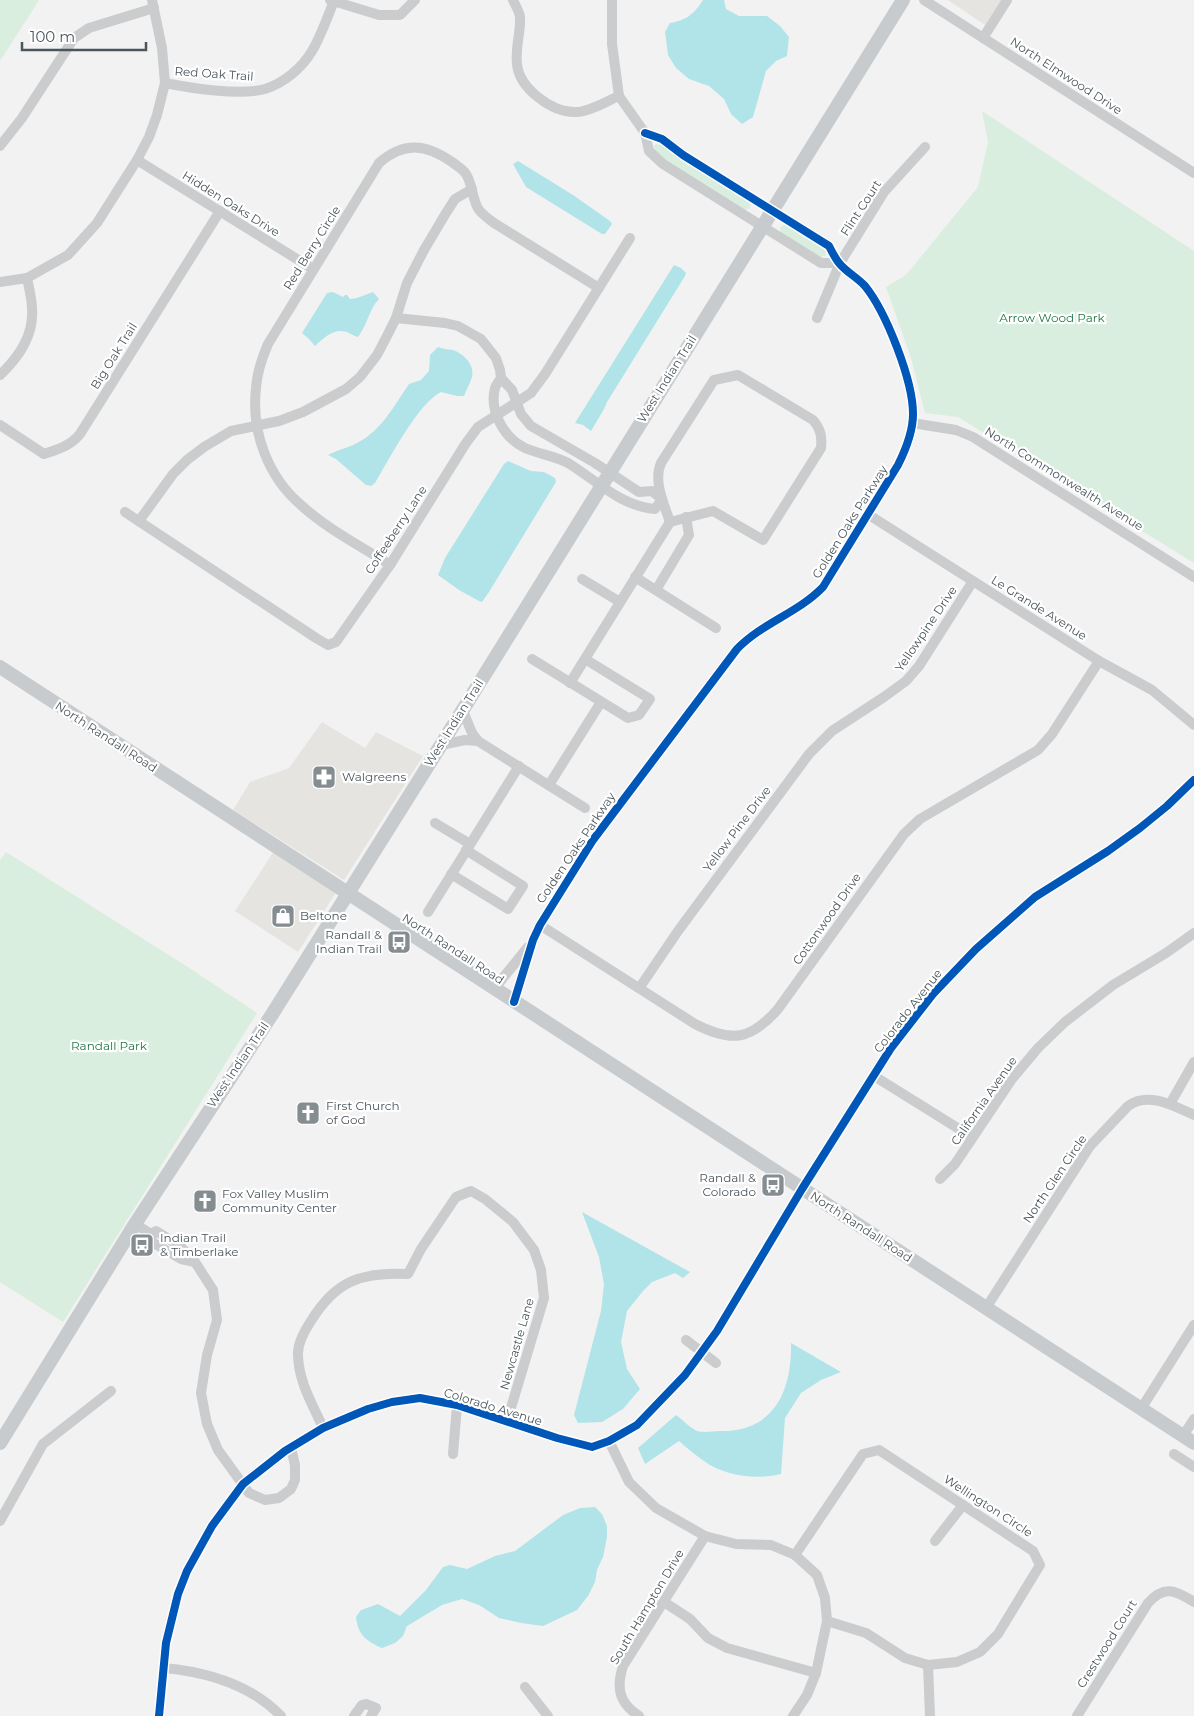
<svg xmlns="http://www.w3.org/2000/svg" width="1194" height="1716" viewBox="0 0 1194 1716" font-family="Montserrat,sans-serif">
	<rect width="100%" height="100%" fill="#f2f2f2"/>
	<g fill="#e6e4e0">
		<polygon points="948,0 1001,0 985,25"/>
		<polygon points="322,722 365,748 376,732 423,756 344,880 233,810 250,782 289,768"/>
		<polygon points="274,851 337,891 298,952 235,911"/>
	</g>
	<g fill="#d9eede">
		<polygon points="0,0 39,0 0,61"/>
		<polygon points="982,111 1194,251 1194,563 958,417 925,413 911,358 886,287 906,275 978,187 988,142"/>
		<polygon points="656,144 661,145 671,153 749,201 751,203 750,208 745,210 669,163 655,151 654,146"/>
		<polygon points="784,225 824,249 826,254 825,256 819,257 781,233 780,228"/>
		<polygon points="6,852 194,971 257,1013 63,1322 0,1282 0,860"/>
	</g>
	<g fill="#b1e4e8">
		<path d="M 703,0 L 724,0 L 726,9 L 739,16 L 767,16 L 780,26 L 789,37 L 787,56 L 776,61 L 766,71 L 753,117 L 742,124 L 731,114 L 724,99 L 709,86 L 689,79 L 676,68 L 668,55 L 665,32 L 670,23 C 687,20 693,15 703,0 Z"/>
		<polygon points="518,161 573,195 610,221 612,224 605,234 602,234 526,187 513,164"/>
		<polygon points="674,265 681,268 686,273 685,276 607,402 604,409 591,431 583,425 575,423"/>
		<path d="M 333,292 L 343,297 L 345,295 L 347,295 L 350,299 L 357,298 L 373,292 L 379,299 C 369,309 367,326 358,337 C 354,336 351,334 347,332 C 333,328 324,338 315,346 L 309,339 L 302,333 L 327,293 Z"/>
		<path d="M 438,347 C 443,349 448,349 453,350 C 464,354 475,365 472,377 C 470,384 466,390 464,396 L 457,396 L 441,392 C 419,402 388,461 375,483 L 371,486 L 366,485 L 336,459 L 328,455 C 337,450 348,448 357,443 C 381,431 394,406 409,384 L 421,380 L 429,371 L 430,355 Z"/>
		<polygon points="508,461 531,471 544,472 555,478 556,482 489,592 482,602 479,601 459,590 438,575 445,558 504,464"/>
		<polygon points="582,1212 690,1272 683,1278 675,1273 652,1282 643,1291 627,1311 621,1342 627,1369 640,1389 623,1409 602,1422 578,1423 574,1415 601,1311 604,1284 599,1257"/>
		<path d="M 791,1343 L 841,1372 L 821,1380 L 801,1393 L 785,1418 L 781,1474 C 756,1480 724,1476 704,1461 C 695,1455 687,1448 679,1441 L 645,1464 L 638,1448 L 676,1415 C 682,1419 690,1428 697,1431 C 703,1433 714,1431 720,1431 C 775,1432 792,1390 791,1343 Z"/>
		<path d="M 595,1507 L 602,1514 L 607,1526 L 607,1537 L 603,1557 L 597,1570 L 595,1582 L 588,1596 L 577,1610 L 543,1626 L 521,1623 L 499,1618 L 479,1605 L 462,1599 L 442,1605 L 407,1626 L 403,1636 L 395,1643 L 382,1648 C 366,1641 358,1635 356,1617 L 361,1610 L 378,1604 L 400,1616 L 426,1590 L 443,1567 L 450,1565 L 467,1569 L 495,1556 L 515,1551 L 563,1515 L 580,1508 Z"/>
	</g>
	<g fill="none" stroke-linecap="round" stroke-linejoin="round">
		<g stroke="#cacccd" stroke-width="10">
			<polyline points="330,0 379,15 400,15 415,0"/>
			<path d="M 513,0 C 515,5 520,12 520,18 C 521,31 515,48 517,64 C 519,88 552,113 576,112 C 589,112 607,101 619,96"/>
			<polyline points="612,0 612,44 619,96 645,133 649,151 663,164 821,263 840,263"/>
			<polyline points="924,0 1194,173"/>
			<polyline points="983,38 1007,0"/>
			<path d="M 165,83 C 190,88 240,96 265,89 C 284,83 302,68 312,51 C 321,36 327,18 334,1"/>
			<polyline points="0,146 22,118 74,38 89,28 154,8"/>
			<polyline points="137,160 313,269"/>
			<polyline points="0,282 27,278 68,255 97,223 137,160 149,137 157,115 165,83 162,48 152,0"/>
			<polyline points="396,318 445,323 458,326 481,339 496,358 500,370 501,378 512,390 521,414 531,426 595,463 639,492 652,491 662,499"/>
			<polyline points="817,318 840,263 884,192 925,147"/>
			<path d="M 0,375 C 18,358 34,335 32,309 C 32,299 29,288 27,278"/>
			<path d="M 738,375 L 813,420 C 821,429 822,437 821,448 L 763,540 L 713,511 L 670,522 C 664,504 653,481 661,463 L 714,380 Z"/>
			<path d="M 501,378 C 499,381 496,385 495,388 C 489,411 504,438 525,448 C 539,454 555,456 568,463 C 596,480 620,506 655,509 L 662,499"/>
			<polyline points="912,423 956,430 973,437 1194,577"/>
			<path d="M 0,425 L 44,454 C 59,449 70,446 80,434 L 220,211"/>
			<polyline points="125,512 316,638 328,645 336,642 390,565 466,443 478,427 531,393 545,374 630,238"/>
			<polyline points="869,515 1099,661 1152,690 1194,725"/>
			<polyline points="139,521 173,474 187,460 204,447 231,431 279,421 303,412 346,389 360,377 377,355 388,334 396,318 407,283 424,250 446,213 455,199 472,189"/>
			<path d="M 390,565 C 361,546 327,529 301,505 C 268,477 251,432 256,388 C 257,373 262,358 268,344 L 379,163 C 404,141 426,144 452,162 C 457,166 463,169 466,174 C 473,185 472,200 479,210 C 483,215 489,219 494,223 L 599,288"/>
			<polyline points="635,577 716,628"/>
			<polyline points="582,579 620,602"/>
			<polyline points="656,590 689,535 686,517"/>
			<polyline points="532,659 628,718 639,715 650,699 585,659"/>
			<polyline points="570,683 670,522"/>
			<polyline points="463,711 472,733 478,741 585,808"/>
			<polyline points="441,745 465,740 478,741"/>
			<polyline points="549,785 601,702"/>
			<polyline points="435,823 470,844"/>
			<polyline points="451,874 508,909 523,886 466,850"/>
			<polyline points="428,912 519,766"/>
			<path d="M 540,925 L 695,1024 C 732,1043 751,1040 778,1009 L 904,834 L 920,819 L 1038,750 L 1052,734 L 1099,661"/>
			<polyline points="640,987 678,931 809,754 832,731 884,697 906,681 919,666 973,581"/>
			<polyline points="494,989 528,947"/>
			<path d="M 514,1002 L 533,940 L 540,925 L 593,840 L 737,649 C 762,623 798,613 823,587 L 898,465 C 906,449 913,432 913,414 C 913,380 886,312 865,286 C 857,277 846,272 839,263 C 835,258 832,252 829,246 L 683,155 L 662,139 L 645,133"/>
			<polyline points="874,1076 972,1137"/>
			<polyline points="1170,1104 1194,1062"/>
			<polyline points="940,1179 955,1164 1012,1079 1038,1048 1065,1022 1113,985 1166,953 1194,933"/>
			<polyline points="135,1224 151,1234 156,1231 180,1246 195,1262 213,1290 217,1320 207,1355 201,1393 207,1424 218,1450 249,1493 265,1500 279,1498 291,1489 295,1480 295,1465 291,1448"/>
			<polyline points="151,1234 152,1242 181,1259 195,1262"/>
			<path d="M 986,1308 L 1090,1146 L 1128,1106 C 1148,1091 1174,1106 1194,1115"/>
			<polyline points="686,1340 716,1363"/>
			<polyline points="1141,1409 1194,1325"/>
			<path d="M 323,1428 C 313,1405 299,1383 298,1356 C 297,1345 305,1330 311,1321 C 336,1280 362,1272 408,1274 L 421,1249 L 456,1197 L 471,1191 L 485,1199 L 513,1222 L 534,1250 L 541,1270 L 544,1298 L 507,1421"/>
			<polyline points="1183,1436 1194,1419"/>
			<polyline points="609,1441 629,1482 656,1508 705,1536 736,1544 771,1545 795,1555 817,1575 825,1598 827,1621 816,1673 807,1695 793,1716"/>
			<polyline points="453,1454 457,1405"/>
			<polyline points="1174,1454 1194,1467"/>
			<polyline points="0,1521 43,1444 111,1391"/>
			<polyline points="935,1541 963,1505"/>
			<polyline points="795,1555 863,1454 879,1450 1033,1551 1040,1565 998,1634 980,1652 957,1662 928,1665 905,1658 866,1633 827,1621"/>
			<polyline points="664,1602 690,1619 708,1638 727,1648 816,1673"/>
			<polyline points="928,1665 930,1716"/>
			<path d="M 164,1668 C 207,1672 250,1684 281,1716"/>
			<polyline points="525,1687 548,1716"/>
			<polyline points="159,1716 166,1643 178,1594 187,1571 212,1526 243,1484 285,1451 323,1428 368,1409 392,1402 420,1398 457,1405 557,1438 592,1447 609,1441 637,1425 685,1375 717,1331 802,1189 891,1048 933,994 976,949 1035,897 1108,851 1140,828 1167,806 1194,780"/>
			<polyline points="354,1716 362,1705 366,1704 376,1708 371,1716"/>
			<path d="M 639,1716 C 619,1703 616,1688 623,1666 L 705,1536"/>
			<path d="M 1077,1716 L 1148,1603 C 1164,1585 1175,1590 1194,1602"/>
		</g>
		<g stroke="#c8cbcd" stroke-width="14">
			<polyline points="0,667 1194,1443"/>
			<polyline points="0,1443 135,1224 271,1016 441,745 903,0"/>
		</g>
		<g stroke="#fff" stroke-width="11">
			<g id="cycleway">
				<path d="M 514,1002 L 533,940 L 540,925 L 593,840 L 737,649 C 762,623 798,613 823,587 L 898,465 C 906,449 913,432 913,414 C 913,380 886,312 865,286 C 857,277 846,272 839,263 C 835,258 832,252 829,246 L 683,155 L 662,139 L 645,133"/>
				<polyline points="159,1716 166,1643 178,1594 187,1571 212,1526 243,1484 285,1451 323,1428 368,1409 392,1402 420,1398 457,1405 557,1438 592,1447 609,1441 637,1425 685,1375 717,1331 802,1189 891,1048 933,994 976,949 1035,897 1108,851 1140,828 1167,806 1194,780"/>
			</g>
		</g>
		<use href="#cycleway" stroke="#0057b8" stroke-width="8"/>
	</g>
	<defs>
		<g id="pharmacy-square" transform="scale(1.25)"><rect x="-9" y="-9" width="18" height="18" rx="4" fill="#858d90" stroke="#fff"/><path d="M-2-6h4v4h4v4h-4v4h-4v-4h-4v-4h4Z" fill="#fff"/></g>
		<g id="shop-square" transform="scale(1.25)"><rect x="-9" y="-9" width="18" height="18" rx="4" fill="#858d90" stroke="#fff"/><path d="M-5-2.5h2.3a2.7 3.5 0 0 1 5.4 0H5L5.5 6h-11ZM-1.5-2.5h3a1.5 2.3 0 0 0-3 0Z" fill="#fff"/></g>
		<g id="bus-square" transform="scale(1.25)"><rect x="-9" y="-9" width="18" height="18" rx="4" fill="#858d90" stroke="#fff"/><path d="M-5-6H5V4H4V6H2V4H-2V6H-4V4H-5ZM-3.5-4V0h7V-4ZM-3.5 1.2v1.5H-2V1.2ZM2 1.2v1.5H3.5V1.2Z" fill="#fff"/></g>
		<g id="church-square" transform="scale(1.25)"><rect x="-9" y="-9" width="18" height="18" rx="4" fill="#858d90" stroke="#fff"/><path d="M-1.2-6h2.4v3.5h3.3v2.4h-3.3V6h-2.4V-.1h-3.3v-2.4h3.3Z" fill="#fff"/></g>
	</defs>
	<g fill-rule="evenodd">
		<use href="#pharmacy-square" x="324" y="777"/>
		<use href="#shop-square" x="283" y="916"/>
		<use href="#bus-square" x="399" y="942"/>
		<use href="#church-square" x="308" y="1113"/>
		<use href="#bus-square" x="773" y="1185"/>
		<use href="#church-square" x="205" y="1201"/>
		<use href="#bus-square" x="142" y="1245"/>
	</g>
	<g text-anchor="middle" stroke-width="4.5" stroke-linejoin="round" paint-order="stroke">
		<g font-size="12" fill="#4a565c" stroke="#fff">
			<text transform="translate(214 74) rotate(4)" y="4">Red Oak Trail</text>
			<text transform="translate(1066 76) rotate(33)" y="4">North Elmwood Drive</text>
			<text transform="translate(231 204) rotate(32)" y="4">Hidden Oaks Drive</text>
			<text transform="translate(861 208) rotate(-57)" y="4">Flint Court</text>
			<text transform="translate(312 248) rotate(-58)" y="4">Red Berry Circle</text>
			<text transform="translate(114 356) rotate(-58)" y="4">Big Oak Trail</text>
			<text transform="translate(667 379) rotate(-58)" y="4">West Indian Trail</text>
			<text transform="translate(1064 479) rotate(32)" y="4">North Commonwealth Avenue</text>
			<text transform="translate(850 522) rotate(-58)" y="4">Golden Oaks Parkway</text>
			<text transform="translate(396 530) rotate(-57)" y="4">Coffeeberry Lane</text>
			<text transform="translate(1039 608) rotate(32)" y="4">Le Grande Avenue</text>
			<text transform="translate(926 629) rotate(-56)" y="4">Yellowpine Drive</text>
			<text transform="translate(454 723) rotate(-58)" y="4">West Indian Trail</text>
			<text transform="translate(106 737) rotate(33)" y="4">North Randall Road</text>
			<text transform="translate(737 829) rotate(-53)" y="4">Yellow Pine Drive</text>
			<text transform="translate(576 848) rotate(-56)" y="4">Golden Oaks Parkway</text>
			<text transform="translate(827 919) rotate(-55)" y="4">Cottonwood Drive</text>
			<text transform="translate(453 949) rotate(33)" y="4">North Randall Road</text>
			<text transform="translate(908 1011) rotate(-52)" y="4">Colorado Avenue</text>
			<text transform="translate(238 1065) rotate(-56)" y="4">West Indian Trail</text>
			<text transform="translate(984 1101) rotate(-55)" y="4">California Avenue</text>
			<text transform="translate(1055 1179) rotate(-56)" y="4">North Glen Circle</text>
			<text transform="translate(861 1227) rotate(33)" y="4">North Randall Road</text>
			<text transform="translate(517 1344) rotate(-74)" y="4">Newcastle Lane</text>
			<text transform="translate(493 1407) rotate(17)" y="4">Colorado Avenue</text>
			<text transform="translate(988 1506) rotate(33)" y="4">Wellington Circle</text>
			<text transform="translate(647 1607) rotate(-59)" y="4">South Hampton Drive</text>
			<text transform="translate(1107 1644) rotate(-58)" y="4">Crestwood Court</text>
		</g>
		<g font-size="12" fill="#207841" stroke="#fff">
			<text x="1052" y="322">Arrow Wood Park</text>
			<text x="109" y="1050">Randall Park</text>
		</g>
		<g font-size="12" fill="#4a565c" stroke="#fff" text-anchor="start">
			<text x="342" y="781">Walgreens</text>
			<text x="300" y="920">Beltone</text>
			<text x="382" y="939" text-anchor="end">Randall &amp;<tspan x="382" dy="14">Indian Trail</tspan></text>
			<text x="326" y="1110">First Church<tspan x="326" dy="14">of God</tspan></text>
			<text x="756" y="1182" text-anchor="end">Randall &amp;<tspan x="756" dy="14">Colorado</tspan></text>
			<text x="222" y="1198">Fox Valley Muslim<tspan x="222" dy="14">Community Center</tspan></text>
			<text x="160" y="1242">Indian Trail<tspan x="160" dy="14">&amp; Timberlake</tspan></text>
		</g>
	</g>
	<path d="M22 42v8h124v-8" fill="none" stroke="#4a565c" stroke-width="2.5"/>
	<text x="30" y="42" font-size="15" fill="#4a565c" stroke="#ffffff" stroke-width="4" paint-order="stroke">100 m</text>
</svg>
